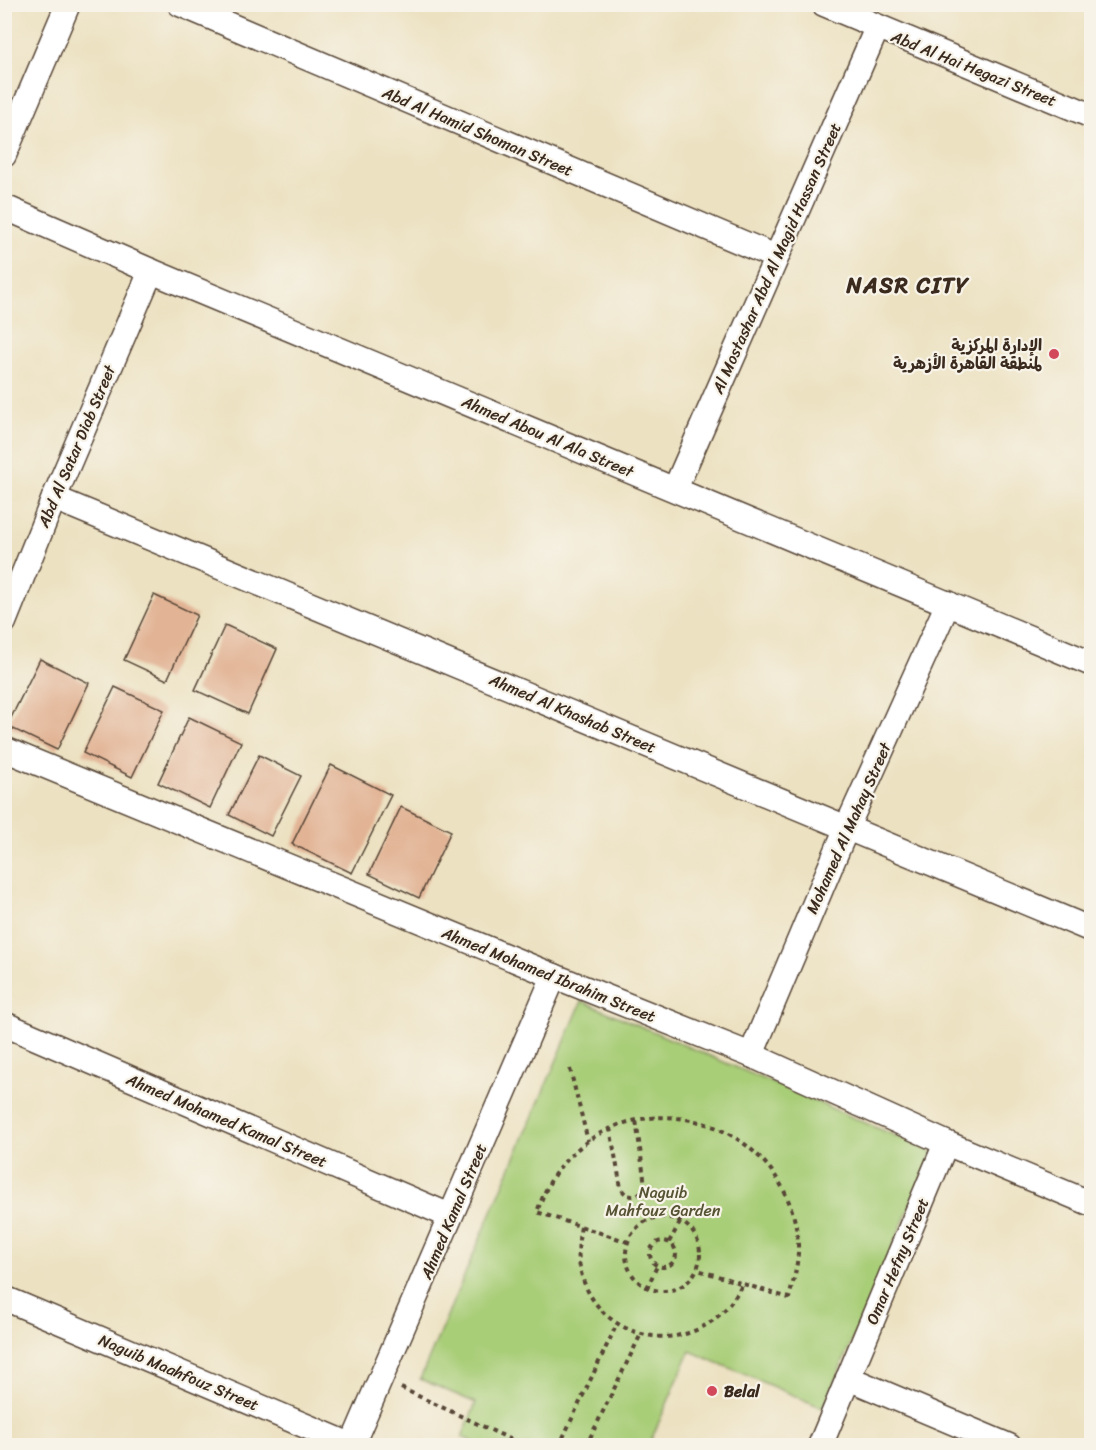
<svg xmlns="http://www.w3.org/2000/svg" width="1096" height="1450" viewBox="0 0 1096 1450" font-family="Sriracha,'Playpen Sans Arabic',sans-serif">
	<rect width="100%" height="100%" fill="#f7f3e8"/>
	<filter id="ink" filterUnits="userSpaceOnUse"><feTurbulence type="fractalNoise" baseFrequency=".0167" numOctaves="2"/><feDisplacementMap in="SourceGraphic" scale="12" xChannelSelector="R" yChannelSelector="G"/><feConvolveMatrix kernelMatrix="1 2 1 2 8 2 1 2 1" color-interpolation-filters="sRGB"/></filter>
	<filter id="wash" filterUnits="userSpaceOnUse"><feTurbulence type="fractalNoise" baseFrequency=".008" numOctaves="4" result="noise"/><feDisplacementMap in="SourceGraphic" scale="24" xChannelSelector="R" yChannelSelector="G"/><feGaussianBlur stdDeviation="1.35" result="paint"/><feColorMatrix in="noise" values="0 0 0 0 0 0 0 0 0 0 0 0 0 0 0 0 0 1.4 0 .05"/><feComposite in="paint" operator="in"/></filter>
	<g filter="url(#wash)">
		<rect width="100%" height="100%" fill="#ece1c1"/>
		<polygon fill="#a9ce78" stroke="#727c4b" stroke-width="1.5" points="582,1001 933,1152 823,1408 690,1351 649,1445 481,1445 462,1437 476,1403 420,1379"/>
		<g id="blocks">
			<g fill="#e2b495">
				<polygon points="154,595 197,615 167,680 124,660"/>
				<polygon points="225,625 277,649 248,714 195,690"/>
				<polygon points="40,659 89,683 57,750 7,726"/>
				<polygon points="115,687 164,710 132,777 83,753"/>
				<polygon points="189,717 241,742 210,808 158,783"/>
				<polygon points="259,755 301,776 271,836 229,815"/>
				<polygon points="331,765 391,795 352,873 292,844"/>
				<polygon points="401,807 451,831 419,898 369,874"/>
			</g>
		</g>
	</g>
	<g filter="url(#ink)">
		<use href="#blocks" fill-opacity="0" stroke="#564536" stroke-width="1.5"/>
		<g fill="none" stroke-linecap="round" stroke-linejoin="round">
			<g stroke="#564536" stroke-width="27">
				<g id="minor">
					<polyline points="180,4 776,257"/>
					<polyline points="824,4 1092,116"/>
					<polyline points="4,155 68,4"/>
					<polyline points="4,207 151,271 1092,664"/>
					<polyline points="675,489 877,28"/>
					<polyline points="54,498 1092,930"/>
					<polyline points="4,622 54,498 151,271"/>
					<polyline points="4,749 554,976 751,1055 946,1143 1092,1204"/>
					<polyline points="4,1024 450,1216"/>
					<polyline points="751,1055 847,827 948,603"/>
					<polyline points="4,1298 353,1446"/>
					<polyline points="848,1378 1009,1446"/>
					<polyline points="352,1445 554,976"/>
					<polyline points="820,1446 946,1143"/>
				</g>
			</g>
			<g stroke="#564536" stroke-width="4" stroke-dasharray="4.5 4.5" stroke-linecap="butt">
				<polyline points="570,1069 588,1141"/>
				<path d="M 610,1128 L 621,1188 C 628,1201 641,1197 645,1185 L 636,1120"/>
				<circle cx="663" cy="1254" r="37"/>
				<path d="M 581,1227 C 558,1334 695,1381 742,1284"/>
				<circle cx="663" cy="1254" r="13"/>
				<path d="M 628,1242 L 537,1212 C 542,1198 548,1183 557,1171 C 614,1095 727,1101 778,1180 C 791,1201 799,1228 798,1253 C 797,1269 793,1283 789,1298 L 698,1270"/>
				<polyline points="669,1242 681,1221"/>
				<polyline points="647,1288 657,1266"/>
				<polyline points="401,1388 525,1446"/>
				<polyline points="559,1446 617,1324"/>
				<polyline points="586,1446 641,1334"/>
			</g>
			<use href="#minor" stroke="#fff" stroke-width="24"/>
		</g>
	</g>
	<g fill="#d1495b" stroke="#f7f3e8" stroke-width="2">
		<circle cx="1054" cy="354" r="6"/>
		<circle cx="712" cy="1391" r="6"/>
	</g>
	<g text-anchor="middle" stroke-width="4.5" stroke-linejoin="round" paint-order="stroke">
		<g font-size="16" fill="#3b2a1e" stroke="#f7f3e8">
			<text transform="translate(974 68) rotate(22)" y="6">Abd Al Hai Hegazi Street</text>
			<text transform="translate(478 131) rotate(23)" y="6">Abd Al Hamid Shoman Street</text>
			<text transform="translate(776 258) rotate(-66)" y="6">Al Mostashar Abd Al Magid Hassan Street</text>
			<text transform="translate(548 436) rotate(23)" y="6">Ahmed Abou Al Ala Street</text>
			<text transform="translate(76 446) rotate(-67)" y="6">Abd Al Satar Diab Street</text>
			<text transform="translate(573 713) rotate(23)" y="6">Ahmed Al Khashab Street</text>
			<text transform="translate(848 828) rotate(-66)" y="6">Mohamed Al Mahay Street</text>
			<text transform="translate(549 974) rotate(22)" y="6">Ahmed Mohamed Ibrahim Street</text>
			<text transform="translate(227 1120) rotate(23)" y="6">Ahmed Mohamed Kamal Street</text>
			<text transform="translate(453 1211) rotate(-67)" y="6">Ahmed Kamal Street</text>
			<text transform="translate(897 1261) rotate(-67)" y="6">Omar Hefny Street</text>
			<text transform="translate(179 1372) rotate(23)" y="6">Naguib Maahfouz Street</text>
		</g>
		<g font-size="16" font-weight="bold" fill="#3b2a1e" stroke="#f7f3e8" text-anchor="end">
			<text x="1042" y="351">الإدارة المركزية<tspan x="1042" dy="18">لمنطقة القاهرة الأزهرية</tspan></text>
			<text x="724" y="1397" text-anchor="start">Belal</text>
		</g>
		<g font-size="16" fill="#565334" stroke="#f7f3e8">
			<text x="663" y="1198">Naguib<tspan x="663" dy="18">Mahfouz Garden</tspan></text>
		</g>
		<g font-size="22" font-weight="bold" letter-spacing="1.5" fill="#3b2a1e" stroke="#f7f3e8">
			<text x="908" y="293">NASR CITY</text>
		</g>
	</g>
	<rect width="1096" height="1450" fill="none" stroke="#f7f3e8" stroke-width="24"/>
</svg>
